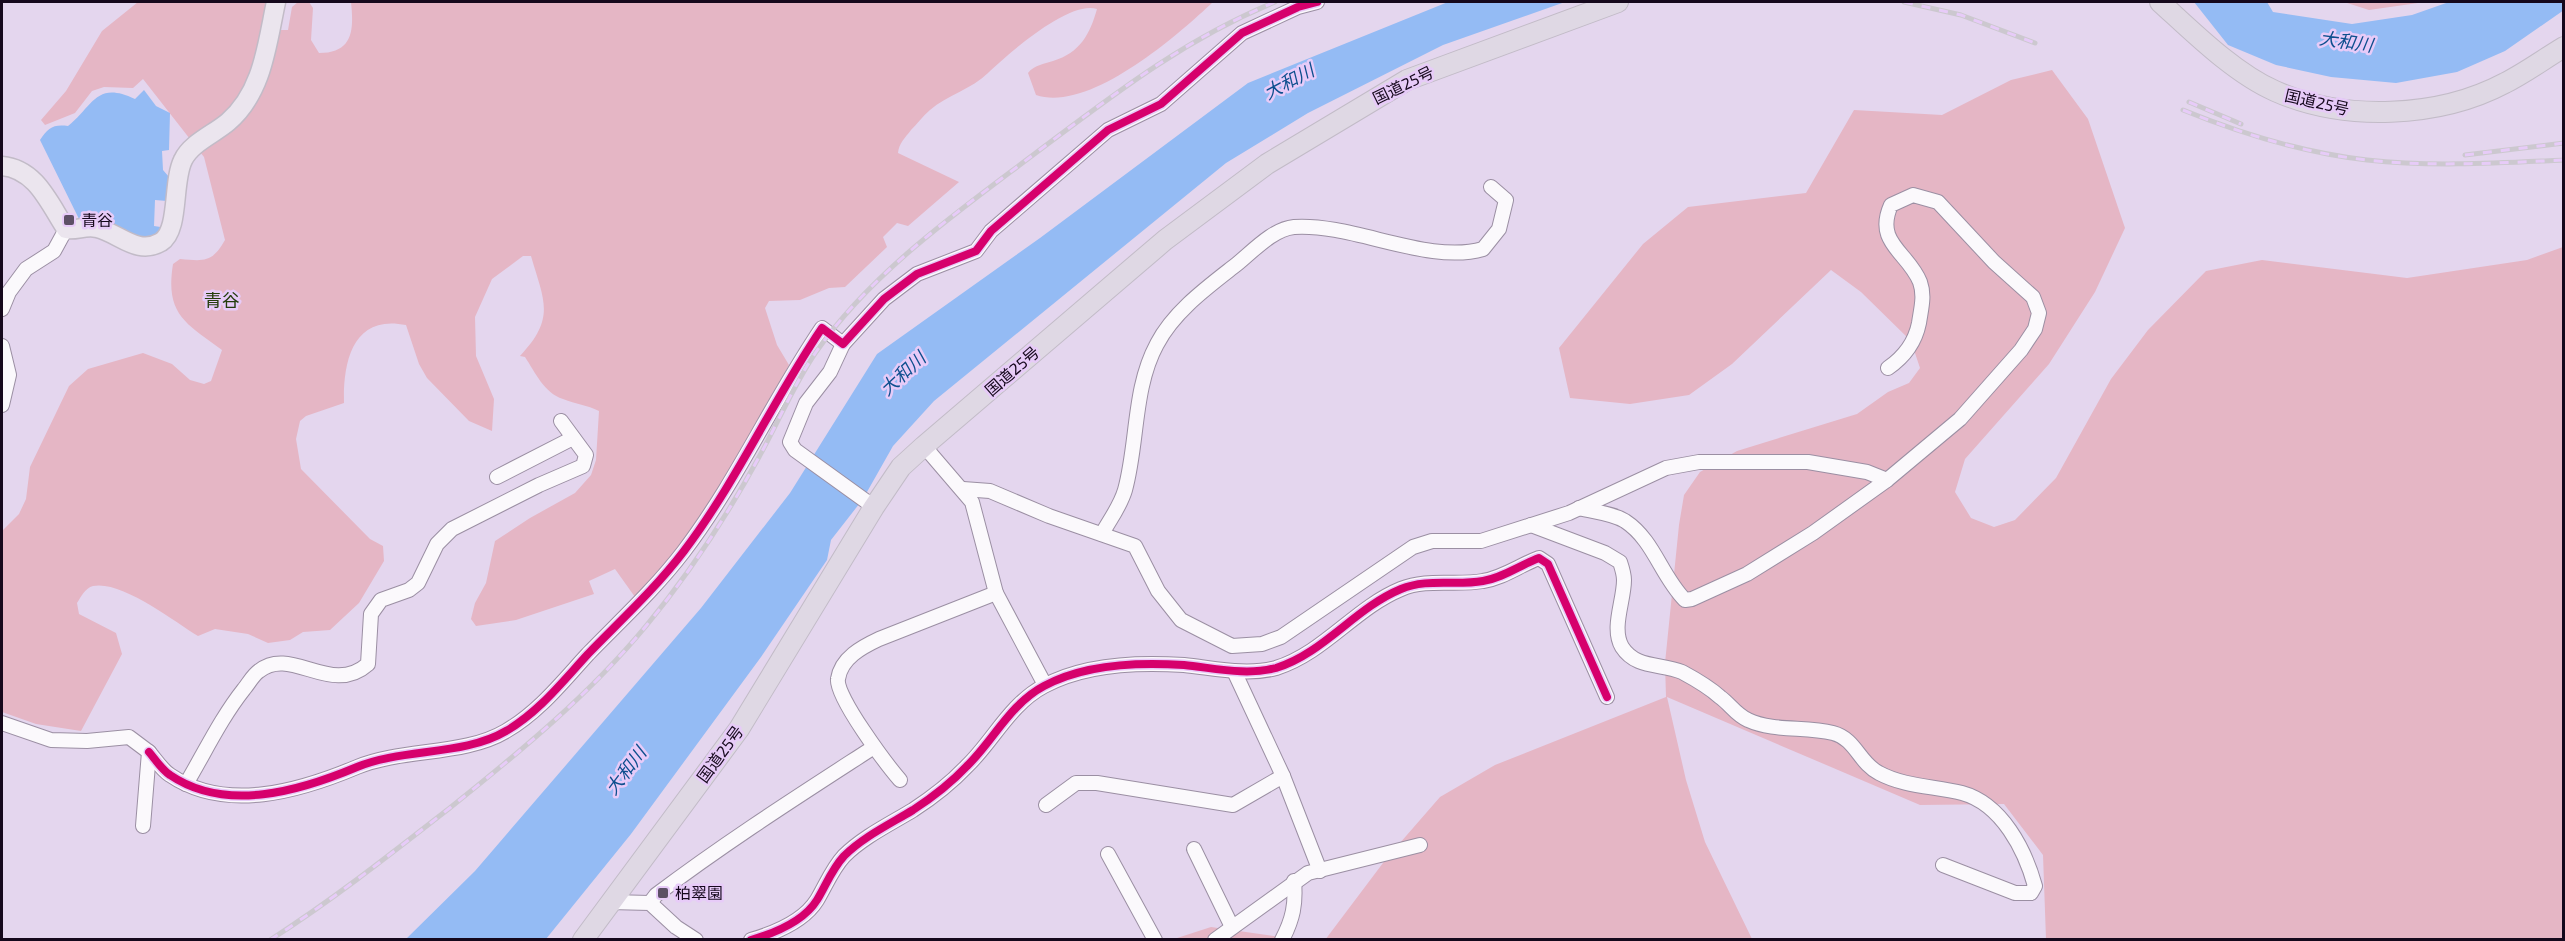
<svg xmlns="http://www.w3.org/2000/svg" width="2565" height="941" viewBox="0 0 2565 941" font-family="'Exo 2','Noto Sans JP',sans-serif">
	<rect width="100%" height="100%" fill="#e4d6ee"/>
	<g fill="#e5b6c5">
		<path d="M 138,2 L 270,2 L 264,30 L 288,30 L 292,7 L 298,2 L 309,2 L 313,8 L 311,40 L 319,53 C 353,53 354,30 351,2 L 1213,2 C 1177,36 1089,113 1036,95 L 1028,73 C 1034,65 1044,64 1053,61 C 1080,53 1090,34 1097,9 C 1069,0 1008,54 988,73 C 972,89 947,95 930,110 C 923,116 917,124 911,130 C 905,138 899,143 898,153 L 959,182 L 908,226 L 897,223 L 883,237 L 887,247 L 845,287 L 829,288 L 800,300 L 769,301 L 765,308 L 777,345 L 789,365 L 741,456 L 672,556 L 635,597 L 615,569 L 589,581 L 594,594 L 516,620 L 476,626 L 471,619 L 475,603 L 486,583 L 495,541 L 530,518 L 575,493 L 591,475 L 596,460 L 599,411 C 587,405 576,404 563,399 C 544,393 535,372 525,357 L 520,356 C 556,318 544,301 531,256 L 523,256 L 492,279 L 475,317 L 476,356 L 494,399 L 492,431 L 469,421 L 427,378 L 419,364 L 406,325 C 353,314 343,361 344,403 L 306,416 L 300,421 L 296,439 L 301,469 L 370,539 L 383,546 L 384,561 L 359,603 L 330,630 L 303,632 L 290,640 L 268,643 L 248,634 L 215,629 L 198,636 C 174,621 121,580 93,586 C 85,588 81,597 77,603 L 79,614 L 116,633 L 122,654 L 81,731 L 36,724 L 2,712 L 2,531 L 19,514 L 26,499 L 30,467 L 69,386 L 88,369 L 143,353 L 172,364 L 190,380 L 204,384 L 211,381 L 222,350 C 185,323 165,314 173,264 L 180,259 C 204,261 212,263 225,240 L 204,157 L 143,79 L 133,88 L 104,87 L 92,91 L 75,113 L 45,125 L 41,120 L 66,91 L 102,31 Z"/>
		<polygon points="2344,2 2425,2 2369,10"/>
		<polygon points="2052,70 2088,119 2125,228 2095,292 2049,364 1965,459 1955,492 1971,518 1994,527 2015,520 2056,478 2111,379 2148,330 2206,271 2262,260 2407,278 2527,260 2563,247 2563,939 2046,939 2043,855 2004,804 1920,805 1667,697 1686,780 1705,842 1752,939 1325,940 1386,859 1440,797 1495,765 1666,697 1665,663 1679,525 1684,495 1700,472 1737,451 1857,414 1888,392 1909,383 1920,368 1911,341 1861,292 1831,270 1732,364 1689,395 1630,404 1570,398 1559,348 1643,244 1688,207 1806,193 1854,110 1942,115 2011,80"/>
		<polygon points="1211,927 1295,939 1171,940"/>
	</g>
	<g fill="#94bbf4">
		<polygon points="1448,2 1565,2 1443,45 1308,113 1226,163 934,401 893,446 863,499 831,540 827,560 761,657 631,834 546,939 405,940 475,871 701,608 790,493 877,354 1040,238 1248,83"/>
		<polygon points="2194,2 2267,2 2273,12 2352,24 2412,15 2449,2 2563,2 2564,10 2505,51 2457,72 2396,83 2331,77 2276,65 2228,45"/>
		<path d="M 144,90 L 156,106 L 170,113 L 169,150 L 162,151 L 163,170 L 169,177 L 167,201 L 155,200 L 154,226 L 167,228 L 149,242 L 81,223 L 40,140 C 48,128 53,124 68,126 C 93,106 96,80 135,99 Z"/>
	</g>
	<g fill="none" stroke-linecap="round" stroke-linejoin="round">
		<g stroke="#9b8fa3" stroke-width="16">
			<g id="minor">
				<polyline points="2,309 9,292 26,269 54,251 66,229"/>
				<polyline points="843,344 830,372 806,403 790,442 795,450 874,507"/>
				<polyline points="2,346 9,375 2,405"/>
				<polyline points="924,446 972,502 996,593 1045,685"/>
				<polyline points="497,477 573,438"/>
				<polyline points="963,489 990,491 1049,516 1135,546 1158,591 1181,620 1232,646 1262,644 1281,637 1413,547 1432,541 1481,541 1569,513 1666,468 1699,462 1808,462 1867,472 1887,480"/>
				<path d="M 1579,508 C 1594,512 1612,513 1625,521 C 1654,540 1661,576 1685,600 L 1692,599 L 1747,574 L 1813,533 L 1887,480 L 1960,419 L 2021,350 L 2035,329 L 2039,313 L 2033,297 L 1994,262 L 1938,202 L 1913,195 L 1891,205 C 1874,243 1908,252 1920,282 C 1925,296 1921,309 1919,323 C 1915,343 1904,357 1888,368"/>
				<path d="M 1531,525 L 1605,553 L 1620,562 C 1622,568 1624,574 1624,580 C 1624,601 1611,628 1622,647 C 1636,669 1661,663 1682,672 C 1695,679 1709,687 1720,697 C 1730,704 1736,715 1748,720 C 1774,732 1805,726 1833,733 C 1856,739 1859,763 1879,773 C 1905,787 1935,786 1962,793 C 2002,804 2025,850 2035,886 L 2031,893 L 2015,893 L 1943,865"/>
				<path d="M 1102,534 C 1110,519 1120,507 1125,490 C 1138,443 1133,388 1157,344 C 1174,311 1209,286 1237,264 C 1253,251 1273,229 1294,227 C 1353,223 1428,265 1483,249 L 1499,229 L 1506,200 L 1491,187"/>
				<polyline points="1234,671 1283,776 1320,871"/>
				<polyline points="2,723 51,740 87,741 129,737 149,752 143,826"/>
				<path d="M 149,752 C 155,759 162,770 170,775 C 226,813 300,791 357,767 C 403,748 464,756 506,731 C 539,712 563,681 588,654 C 621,620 655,589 684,551 C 737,481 773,400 822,328 L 843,344 L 884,299 L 917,274 L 976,251 L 991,231 L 1108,130 L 1161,104 L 1242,33 L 1298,7 L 1317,2"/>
				<path d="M 900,780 C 887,765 835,696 838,679 C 841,658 862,647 879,639 L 996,593"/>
				<path d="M 186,784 C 205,752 221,718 244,689 C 249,683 253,675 259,671 C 291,645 331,697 368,664 L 371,614 L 381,600 L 409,590 L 418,583 L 437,544 L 452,529 L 539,485 L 583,466 L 586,455 L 561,421"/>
				<polyline points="1046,805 1076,783 1097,783 1233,805 1283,776"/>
				<polyline points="1194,849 1232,927"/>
				<polyline points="1108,854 1155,940"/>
				<polyline points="610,902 650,903 676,927 696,940"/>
				<path d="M 650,903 L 656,895 C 726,842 800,795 874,747"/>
				<path d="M 751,940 C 775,933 804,921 817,900 C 826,885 832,869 844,856 C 863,837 890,824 913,810 C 933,797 951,783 967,766 C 993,741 1010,704 1044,686 C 1084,664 1139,662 1184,665 C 1214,668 1246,676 1276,668 C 1324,653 1355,608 1401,589 C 1427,578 1456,586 1483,581 C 1503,578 1520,565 1539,558 L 1548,564 L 1607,697"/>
				<polyline points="1215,940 1308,873 1420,845"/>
				<path d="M 1282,940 C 1293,919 1296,904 1294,881"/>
			</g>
		</g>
		<g stroke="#c2bbc7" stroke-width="21">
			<path id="major" d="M 2,166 C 36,169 49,203 66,229 C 76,231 86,225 97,228 C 119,233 137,256 161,242 C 180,230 172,182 183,160 C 191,143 214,134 228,122 C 263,92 267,44 276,2"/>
		</g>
		<g stroke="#c2bbc7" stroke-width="22">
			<g id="highway">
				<path d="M 2160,2 C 2193,32 2234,73 2275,91 C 2344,122 2439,118 2505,83 C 2525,73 2544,59 2564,47"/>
				<polyline points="583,940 739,729 874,507 901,467 924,446 1165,240 1267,164 1407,80 1618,2"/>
			</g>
		</g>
		<use href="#minor" stroke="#fbf9fc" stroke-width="14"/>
		<use href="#major" stroke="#ebe5ee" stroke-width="18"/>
		<use href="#highway" stroke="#dfd8e4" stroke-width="20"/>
		<g stroke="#ccc8cf" stroke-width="5">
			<g id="rail">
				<polyline points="1904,2 1961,15 2035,43"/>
				<polyline points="2189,102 2241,124"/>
				<path d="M 2183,110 C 2242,134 2304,153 2367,160 C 2432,167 2499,163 2564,160"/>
				<polyline points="2465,155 2564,143"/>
				<path d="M 270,940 C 334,899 392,853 451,807 C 521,751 589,695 646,626 C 689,574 727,516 759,457 C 778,423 794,384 816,352 C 872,272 956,213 1033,155 C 1113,95 1183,40 1275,2"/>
			</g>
		</g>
		<use href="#rail" stroke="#e7cbf8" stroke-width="3" stroke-dasharray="9" stroke-linecap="butt"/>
		<g stroke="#e7cbf8" stroke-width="11">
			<g id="cycleway">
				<path d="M 149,752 C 155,759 162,770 170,775 C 226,813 300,791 357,767 C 403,748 464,756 506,731 C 539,712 563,681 588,654 C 621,620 655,589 684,551 C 737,481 773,400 822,328 L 843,344 L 884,299 L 917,274 L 976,251 L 991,231 L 1108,130 L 1161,104 L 1242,33 L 1298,7 L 1317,2"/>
				<path d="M 751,940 C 775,933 804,921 817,900 C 826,885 832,869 844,856 C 863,837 890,824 913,810 C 933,797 951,783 967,766 C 993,741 1010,704 1044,686 C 1084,664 1139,662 1184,665 C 1214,668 1246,676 1276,668 C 1324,653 1355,608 1401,589 C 1427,578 1456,586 1483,581 C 1503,578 1520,565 1539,558 L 1548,564 L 1607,697"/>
			</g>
		</g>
		<use href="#cycleway" stroke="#d6006c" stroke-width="8"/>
	</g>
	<g fill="#5d5066" stroke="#e7cbf8" stroke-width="2">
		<rect x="63" y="214" width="12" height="12" rx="3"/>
		<rect x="657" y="887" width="12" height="12" rx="3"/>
	</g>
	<g text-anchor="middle" stroke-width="5" stroke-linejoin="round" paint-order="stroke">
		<g font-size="16" fill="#15081c" stroke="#e7cbf8">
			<text transform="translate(1403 85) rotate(-26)" y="6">国道25号</text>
			<text transform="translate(2317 102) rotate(13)" y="6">国道25号</text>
			<text transform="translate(1012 371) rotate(-41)" y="6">国道25号</text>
			<text transform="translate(720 754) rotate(-54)" y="6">国道25号</text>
		</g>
		<g font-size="16" fill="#15081c" stroke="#e7cbf8" text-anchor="start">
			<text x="81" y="226">青谷</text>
			<text x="675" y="899">柏翠園</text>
		</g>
		<g font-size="18" font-style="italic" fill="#0d4f8e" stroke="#e7cbf8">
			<text transform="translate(2346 42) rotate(8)" y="6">大和川</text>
			<text transform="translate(1289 82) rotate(-28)" y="6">大和川</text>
			<text transform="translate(903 374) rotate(-43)" y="6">大和川</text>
			<text transform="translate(626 771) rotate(-53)" y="6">大和川</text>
		</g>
		<g font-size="18" fill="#243d0c" stroke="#e7cbf8">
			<text x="222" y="307">青谷</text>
		</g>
	</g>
	<rect width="2565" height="941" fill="none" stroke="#15081c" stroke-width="6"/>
</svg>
